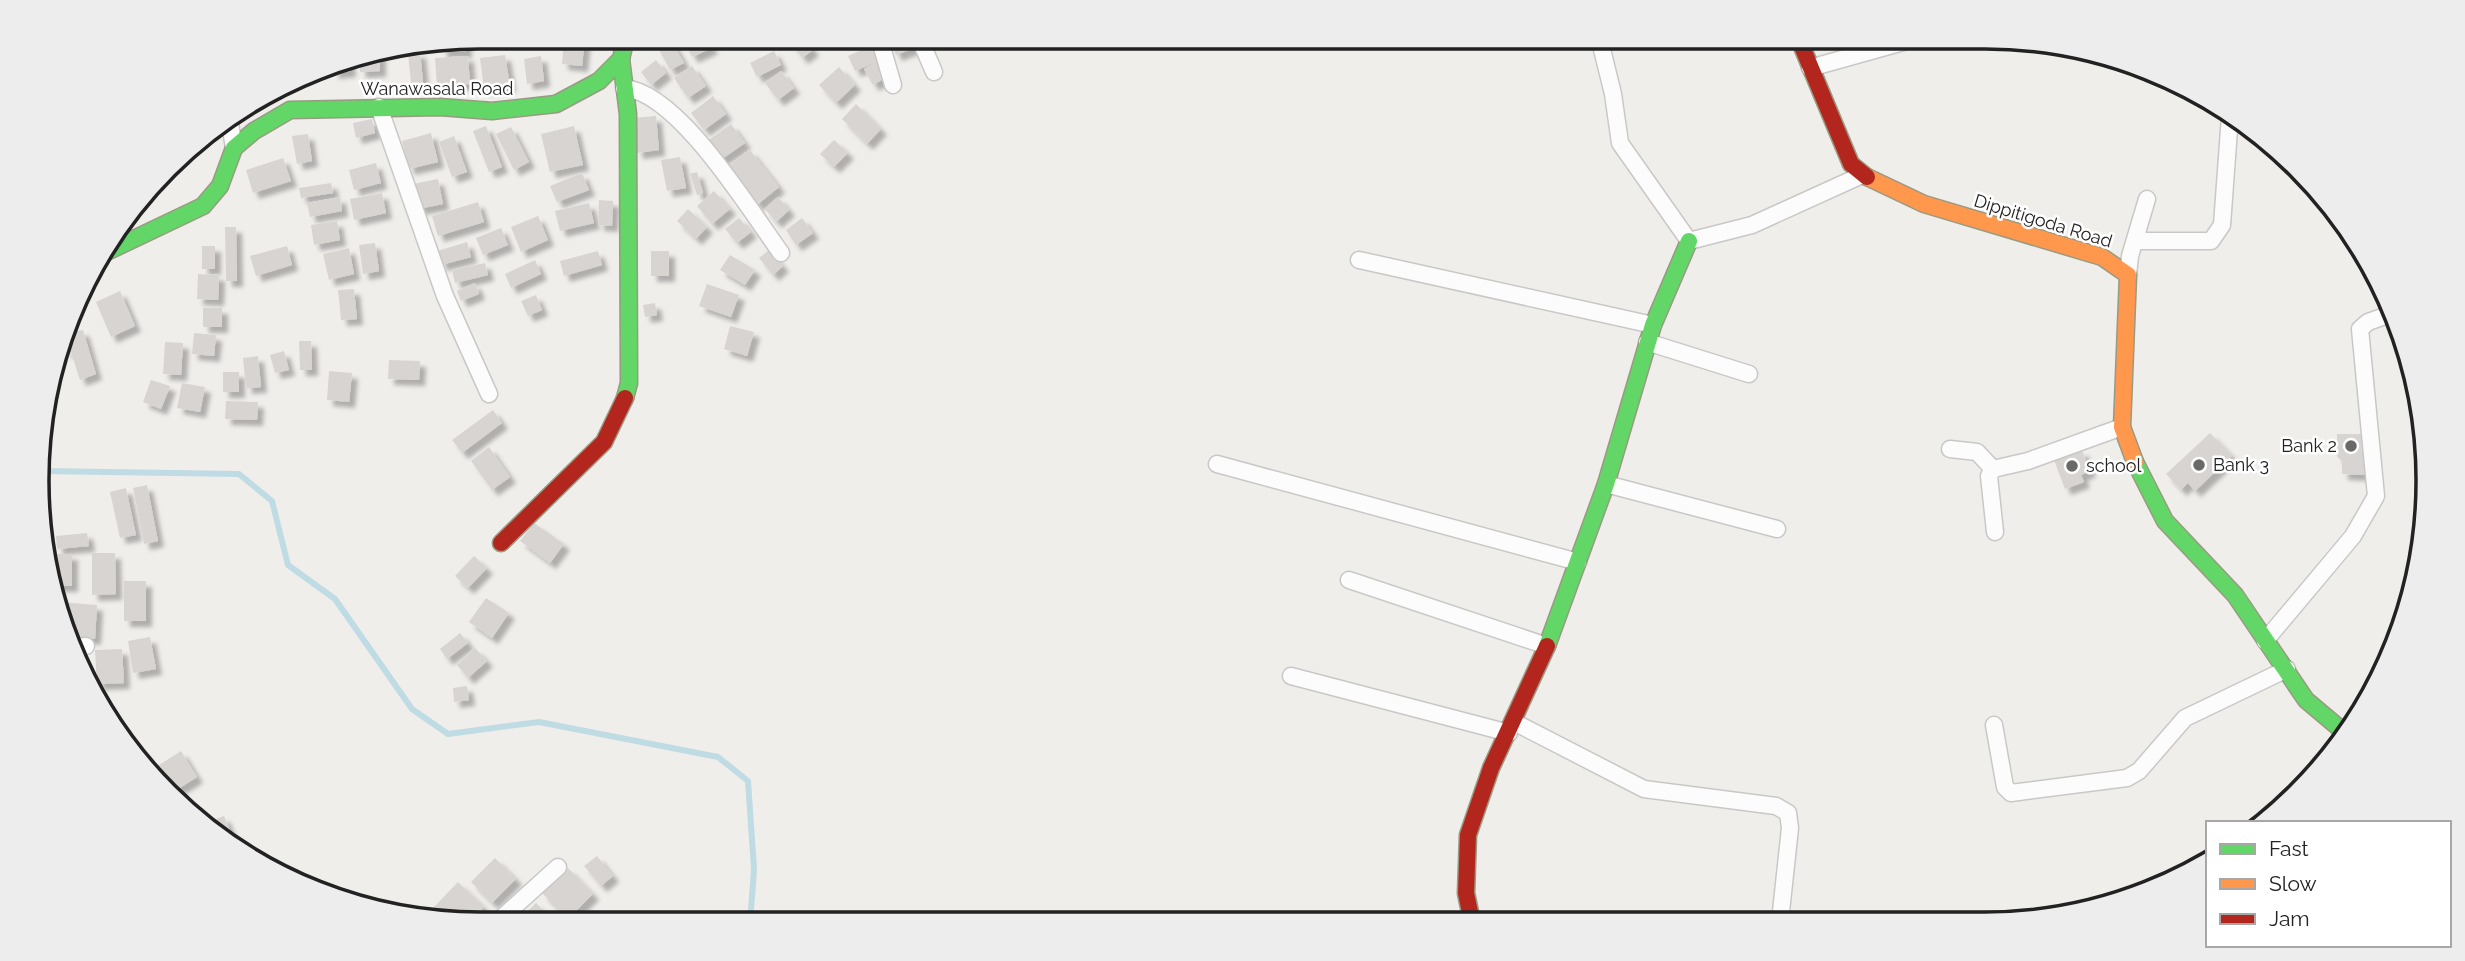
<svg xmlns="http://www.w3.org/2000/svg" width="2465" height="961" viewBox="0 0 2465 961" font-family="Raleway,sans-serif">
	<defs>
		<filter id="shadow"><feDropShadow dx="6" dy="6" stdDeviation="2" flood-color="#0004"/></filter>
	</defs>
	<rect width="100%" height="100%" fill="#f0eeeb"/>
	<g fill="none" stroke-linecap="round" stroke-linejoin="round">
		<polyline stroke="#bfdbe3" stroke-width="6" points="42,471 239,474 272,501 288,565 335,599 412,709 448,734 539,722 718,757 748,781 754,869 750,924"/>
	</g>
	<g fill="#d7d4d2" filter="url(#shadow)">
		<polygon points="564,37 585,37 582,66 562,64"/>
		<polygon points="669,37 684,63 670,70 656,44"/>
		<polygon points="682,37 706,37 712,48 692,57"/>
		<polygon points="791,37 803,37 813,50 802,58 788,39"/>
		<polygon points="888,37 919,37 922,45 896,55"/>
		<polygon points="466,39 466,52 441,52 441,43"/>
		<polygon points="873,45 892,74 873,85 864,69 874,63 855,71 848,56"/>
		<polygon points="774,51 781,65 757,77 750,63"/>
		<polygon points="420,52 423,82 411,83 408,53"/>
		<polygon points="380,53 380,71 360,72 359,57"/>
		<polygon points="505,55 510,86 484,89 480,58"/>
		<polygon points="468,56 470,84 437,86 435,58"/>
		<polygon points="541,56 544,81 527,84 524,59"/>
		<polygon points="349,59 350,71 333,73 332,64"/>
		<polygon points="656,60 666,73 651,85 641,72"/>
		<polygon points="692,66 706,86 688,98 674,78"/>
		<polygon points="839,67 855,85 836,103 819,85"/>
		<polygon points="781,71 794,88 778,100 765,83"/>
		<polygon points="713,96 726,114 704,130 691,113"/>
		<polygon points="856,104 881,129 867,144 842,119"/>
		<polygon points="656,116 659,150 637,153 633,118"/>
		<polygon points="372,119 375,133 356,138 353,123"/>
		<polygon points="731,124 745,143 719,161 706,142"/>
		<polygon points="486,126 502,167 489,172 473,131"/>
		<polygon points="574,126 583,165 550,172 541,134"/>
		<polygon points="511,127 529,162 514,170 496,134"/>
		<polygon points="431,133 438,162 409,169 402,141"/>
		<polygon points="308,134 312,161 297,164 292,136"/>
		<polygon points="454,136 467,172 452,177 439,142"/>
		<polygon points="834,140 848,153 834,167 820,154"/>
		<polygon points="750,150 779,187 757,205 746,191 758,182 743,192 726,167"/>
		<polygon points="680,157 686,188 667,191 661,160"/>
		<polygon points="283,158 291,181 253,193 246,170"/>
		<polygon points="376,163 381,183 354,190 349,170"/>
		<polygon points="697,172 703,193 697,195 690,174"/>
		<polygon points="582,173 589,190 557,202 550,186"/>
		<polygon points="438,179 443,204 418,209 413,184"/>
		<polygon points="331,183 333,193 301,198 299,188"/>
		<polygon points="714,191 730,209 712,224 697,206"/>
		<polygon points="382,193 386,213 354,220 350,199"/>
		<polygon points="340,197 342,211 310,217 307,203"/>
		<polygon points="778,197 789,210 776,222 765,209"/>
		<polygon points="599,200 613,201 612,226 598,225"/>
		<polygon points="478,202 484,222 438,236 432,216"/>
		<polygon points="589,203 594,223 560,231 555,211"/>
		<polygon points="688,209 707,227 696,239 677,221"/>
		<polygon points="538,216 548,240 521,252 511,227"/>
		<polygon points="739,218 751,232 737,243 725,229"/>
		<polygon points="802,218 813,233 796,245 786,230"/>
		<polygon points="337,221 340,240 314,245 311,225"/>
		<polygon points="225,227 236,227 237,281 226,281"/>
		<polygon points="501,228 508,245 483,255 476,238"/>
		<polygon points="467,242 471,257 441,265 437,251"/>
		<polygon points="375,243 379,271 363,274 359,245"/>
		<rect x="202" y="246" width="13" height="23"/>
		<polygon points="287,246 292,265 256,276 250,256"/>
		<polygon points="349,248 354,274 329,280 323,254"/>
		<polygon points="769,250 783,266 773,275 759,258"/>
		<polygon points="598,251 602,265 564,276 560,261"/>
		<rect x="651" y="251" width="18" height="25"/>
		<polygon points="730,255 755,270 745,285 720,270"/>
		<polygon points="535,260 541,274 511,288 505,274"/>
		<polygon points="485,263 488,275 455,283 452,270"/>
		<polygon points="198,274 219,275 218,300 197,299"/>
		<polygon points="475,283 479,294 461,301 457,291"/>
		<polygon points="707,284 739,295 731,317 699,306"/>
		<polygon points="354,289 357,319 341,320 338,290"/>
		<polygon points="120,291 135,326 111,337 96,302"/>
		<polygon points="536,295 542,310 528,316 521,301"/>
		<polygon points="655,303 657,315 645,317 643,305"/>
		<rect x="203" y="308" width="19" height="19"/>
		<polygon points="730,326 754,332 747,356 724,349"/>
		<polygon points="83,330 96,374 80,380 71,352 65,352 71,332"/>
		<polygon points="194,333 216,335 214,356 192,354"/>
		<polygon points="299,341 311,341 312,370 300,370"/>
		<polygon points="165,342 183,343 181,375 163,374"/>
		<polygon points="284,351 289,370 275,373 270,355"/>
		<polygon points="258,356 261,387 246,388 243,358"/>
		<polygon points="389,360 420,361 419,380 388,379"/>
		<polygon points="329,371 352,373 349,402 327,400"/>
		<rect x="223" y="372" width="16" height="20"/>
		<polygon points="151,380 170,386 161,409 143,402"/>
		<polygon points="182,383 205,387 200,412 177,408"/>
		<polygon points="226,401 258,402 257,420 225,419"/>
		<polygon points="493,410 502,423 462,453 452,440"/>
		<polygon points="2210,433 2232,456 2195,491 2188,483 2181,490 2166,474"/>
		<polygon points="2337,434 2366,434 2365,475 2342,474 2342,461 2337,457"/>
		<polygon points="489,447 510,477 492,490 471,461"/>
		<polygon points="2082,450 2090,471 2081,475 2084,482 2065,489 2054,460"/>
		<polygon points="147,485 158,541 144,544 133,488"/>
		<polygon points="126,488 136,535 120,538 110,492"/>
		<polygon points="534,523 564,544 550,563 520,541"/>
		<polygon points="87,533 89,546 57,549 56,536"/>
		<polygon points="92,553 115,553 116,594 92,595"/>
		<rect x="53" y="554" width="19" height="32"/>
		<polygon points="474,556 487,568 468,588 455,576"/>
		<rect x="124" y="581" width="22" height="40"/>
		<polygon points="486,598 509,613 492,638 469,622"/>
		<polygon points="60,602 97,605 95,639 74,637"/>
		<polygon points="460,633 468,643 447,659 440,649"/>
		<polygon points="150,637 156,669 133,673 128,641"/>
		<polygon points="475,648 487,661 468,678 457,665"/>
		<polygon points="122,649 124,683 97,684 95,650"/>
		<polygon points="467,686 469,700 454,702 453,688"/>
		<polygon points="181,751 197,777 175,791 159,765"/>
		<polygon points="224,816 231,833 221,838 203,824"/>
		<polygon points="597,856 613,876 601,886 584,866"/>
		<polygon points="495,858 516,879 492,903 471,882"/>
		<polygon points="568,868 593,894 568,919 542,893"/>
		<polygon points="458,882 484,907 468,923 444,919 433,908"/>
		<polygon points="536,903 557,924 514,924"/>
	</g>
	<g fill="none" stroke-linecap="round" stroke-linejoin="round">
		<g stroke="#c9c8c7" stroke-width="19">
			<g id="street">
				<polyline points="879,37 893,85"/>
				<polyline points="919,37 934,72"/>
				<polyline points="1599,37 1613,94 1620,143 1689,241 1752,225 1862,175"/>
				<polyline points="1810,68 1921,37"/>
				<path d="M 624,88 C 678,92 749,209 781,253"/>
				<polyline points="379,107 445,296 489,394"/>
				<polyline points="230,123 234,148"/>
				<polyline points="2135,241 2211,241 2222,225 2230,116"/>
				<polyline points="1359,260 1653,325"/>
				<polyline points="2128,275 2130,256 2147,199"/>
				<polyline points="1647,342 1749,374"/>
				<polyline points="1950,449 1977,452 1993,469"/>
				<polyline points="1217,464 1578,562"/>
				<polyline points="1606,484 1777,529"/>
				<polyline points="1995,532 1989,476 1993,469 2028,461 2122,427"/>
				<polyline points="1349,580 1547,646"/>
				<polyline points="2265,641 2353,536 2376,496 2360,329 2368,322 2388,315"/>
				<polyline points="78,647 86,646"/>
				<polyline points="1291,676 1509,733"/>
				<polyline points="1514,722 1644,789 1776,806 1788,813 1790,828 1780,921"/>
				<polyline points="1994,725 2005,787 2011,793 2127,778 2139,771 2185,718 2287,669"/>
				<polyline points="495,924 558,867"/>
			</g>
		</g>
		<g stroke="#999a82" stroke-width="19">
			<g id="fast">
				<polyline points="621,59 628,114 629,383 625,398"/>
				<polyline points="98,256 203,206 220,186 234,148 254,131 290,110 440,107 492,111 556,104 599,81 621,59 625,42 637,37"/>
				<polyline points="2135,462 2165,521 2235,595 2306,700 2344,732"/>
				<polyline points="1547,646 1606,484 1653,325 1689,241"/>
			</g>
		</g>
		<g stroke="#999a82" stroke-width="19">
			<polyline id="slow" points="1867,177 1924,204 2102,257 2128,275 2122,427 2135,462"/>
		</g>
		<g stroke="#999a82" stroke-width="19">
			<g id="jam">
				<polyline points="1798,37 1851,164 1867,177"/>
				<polyline points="501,543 604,442 625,398"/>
				<polyline points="1472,922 1466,893 1468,835 1491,768 1547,646"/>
			</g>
		</g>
		<use href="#street" stroke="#fdfcfc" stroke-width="16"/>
		<use href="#fast" stroke="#63d668" stroke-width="16"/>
		<use href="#slow" stroke="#ff974d" stroke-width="16"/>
		<use href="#jam" stroke="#b3261e" stroke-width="16"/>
	</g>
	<g fill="#6a6968" stroke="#fff" stroke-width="2.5">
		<circle cx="2351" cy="446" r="7"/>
		<circle cx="2199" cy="465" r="7"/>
		<circle cx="2072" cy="466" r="7"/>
	</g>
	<g text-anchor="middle" stroke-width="5" stroke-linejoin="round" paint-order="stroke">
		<g font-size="18" fill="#222" stroke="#fff">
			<text x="437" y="95">Wanawasala Road</text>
			<text transform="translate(2043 221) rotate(17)" y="6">Dippitigoda Road</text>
		</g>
		<g font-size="18" fill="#222" stroke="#fff" text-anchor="start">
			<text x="2337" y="452" text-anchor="end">Bank 2</text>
			<text x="2213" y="471">Bank 3</text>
			<text x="2086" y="472">school</text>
		</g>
	</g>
	<path d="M0 0H2465V961H0ZM480 49H1985A431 431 0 0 1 2416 480V481A431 431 0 0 1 1985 912H480A431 431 0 0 1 49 481V480A431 431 0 0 1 480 49Z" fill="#ededed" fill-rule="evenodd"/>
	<path fill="none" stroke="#222" stroke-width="3.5" d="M480 49H1985A431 431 0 0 1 2416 480V481A431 431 0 0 1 1985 912H480A431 431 0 0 1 49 481V480A431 431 0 0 1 480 49Z"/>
	<rect x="2206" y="821" width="245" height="126" fill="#ffffff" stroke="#a7a7a7" stroke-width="2"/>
	<rect x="2220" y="844" width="35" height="10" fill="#63d668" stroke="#a7a7a7" stroke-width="2"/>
	<text x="2269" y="856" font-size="21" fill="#222222">Fast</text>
	<rect x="2220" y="879" width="35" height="10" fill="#ff974d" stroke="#a7a7a7" stroke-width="2"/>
	<text x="2269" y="891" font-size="21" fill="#222222">Slow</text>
	<rect x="2220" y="914" width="35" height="10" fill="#b3261e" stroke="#a7a7a7" stroke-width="2"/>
	<text x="2269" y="926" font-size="21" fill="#222222">Jam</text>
</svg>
